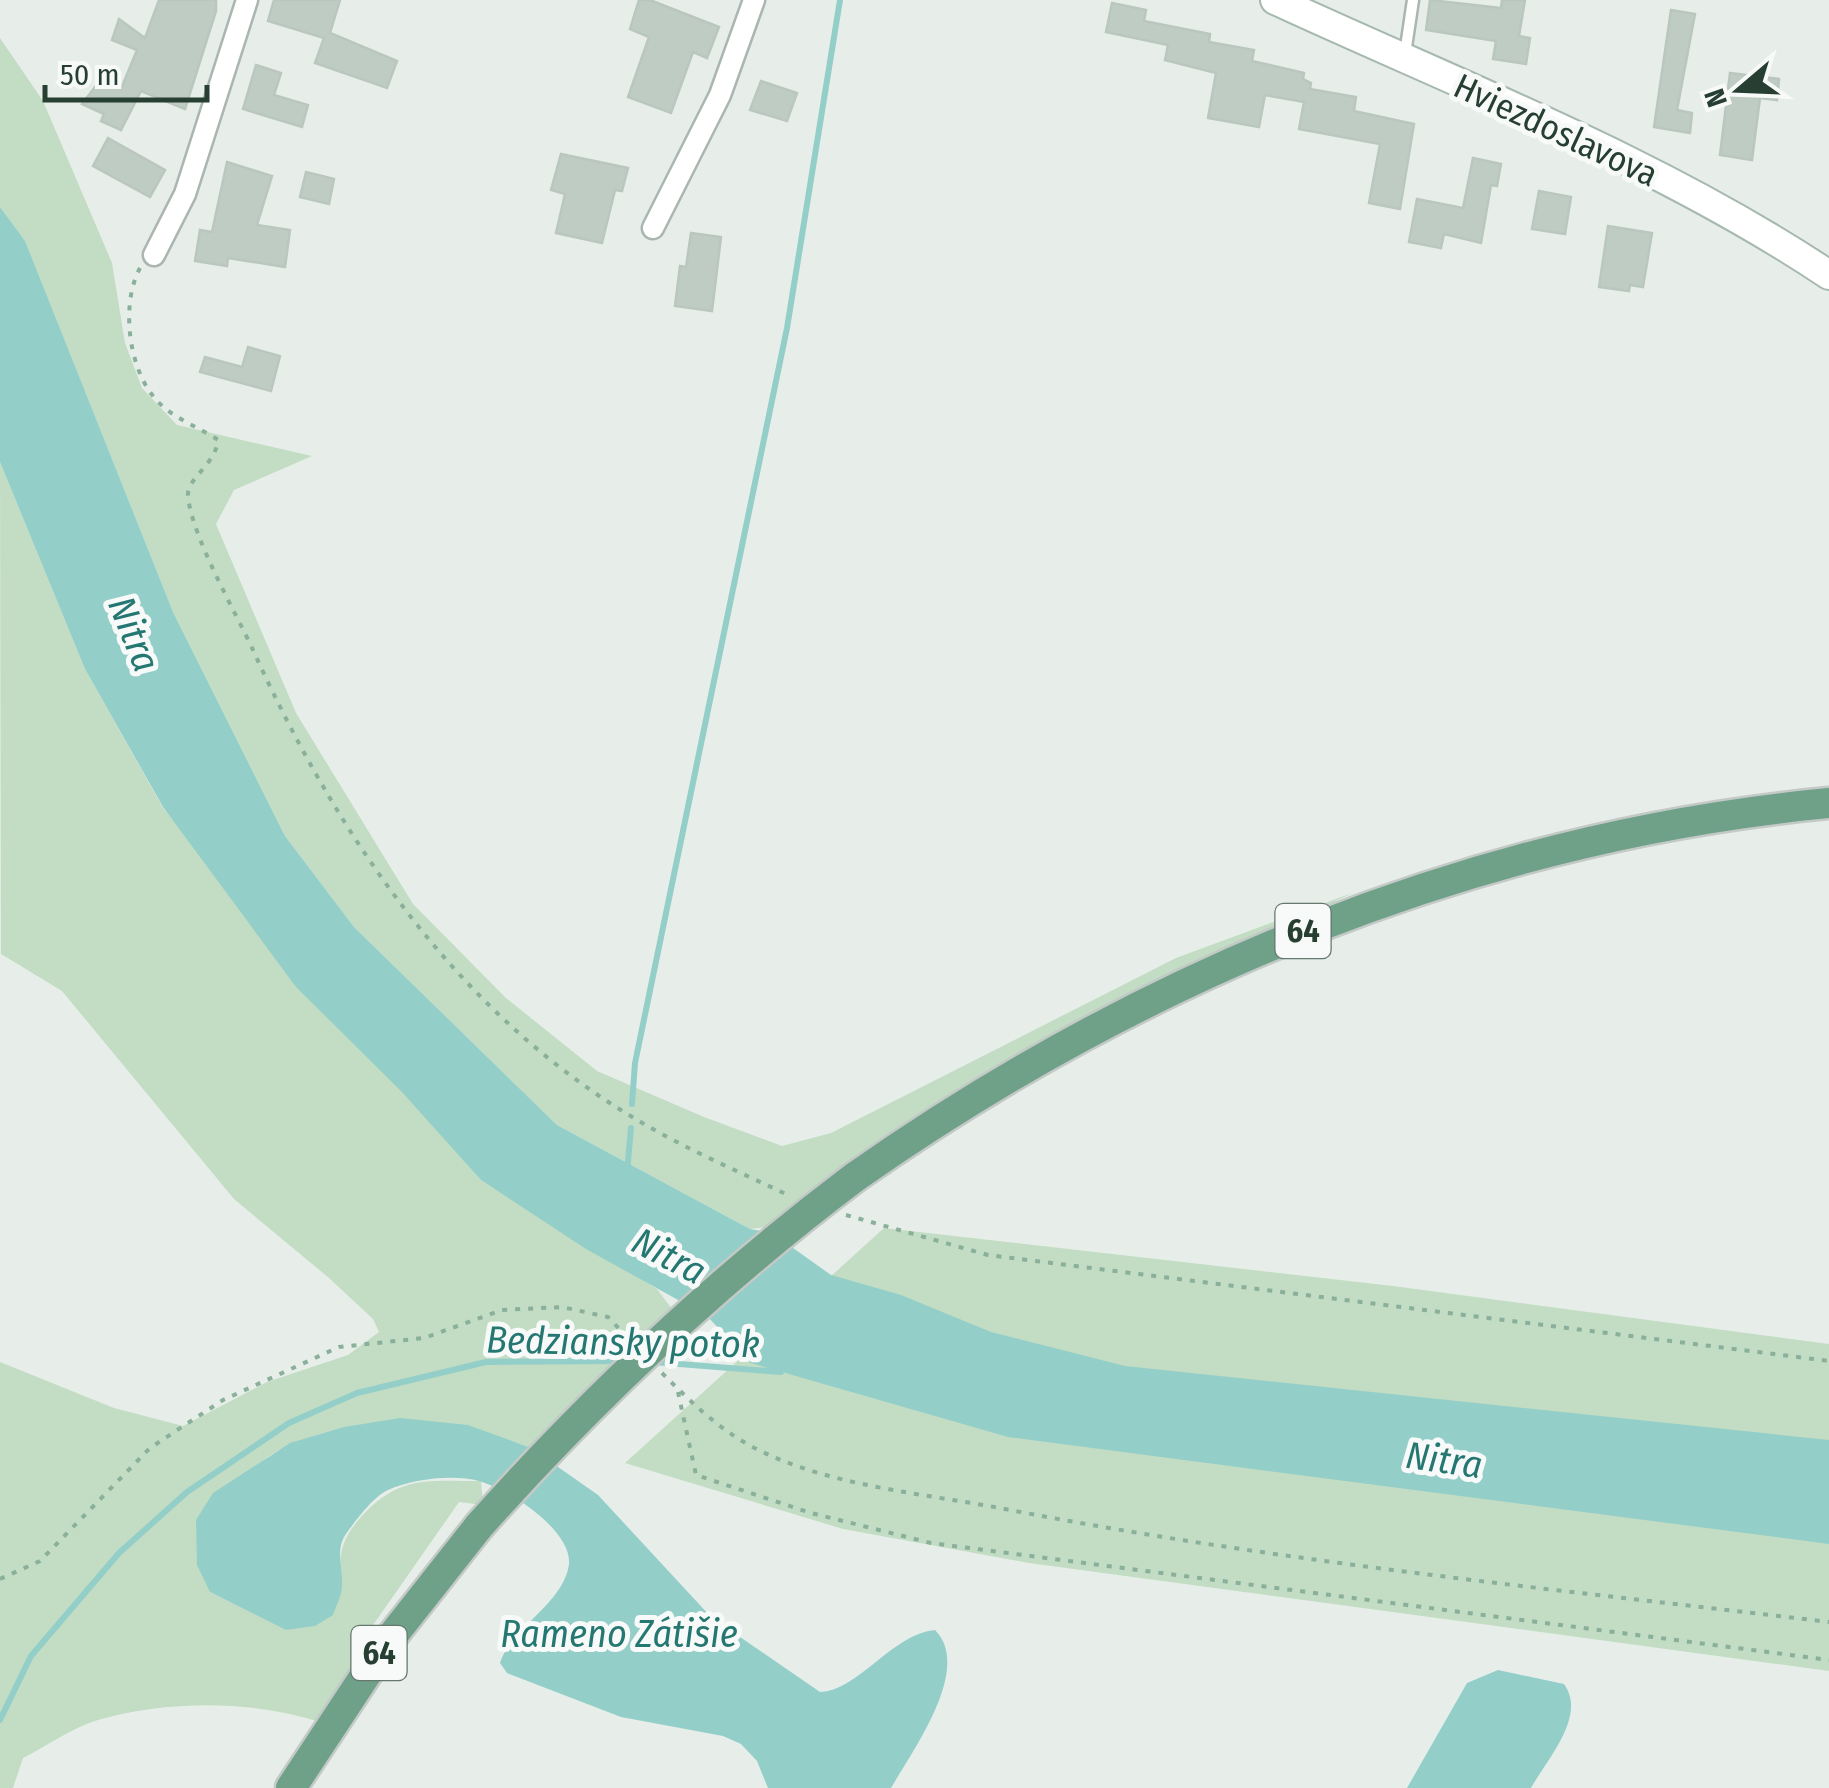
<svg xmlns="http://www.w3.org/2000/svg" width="1829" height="1788" viewBox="0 0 1829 1788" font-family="'Fira Sans Condensed',sans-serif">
	<rect width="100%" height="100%" fill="#e7eee9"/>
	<g fill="#c2ddc3">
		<polygon points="0,38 43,101 112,263 125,343 142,388 177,425 312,456 234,490 216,524 296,713 413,904 506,998 597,1071 704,1117 782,1146 831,1133 1176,958 1355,892 1220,954 780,1225 750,1229 557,1125 354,927 285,836 173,612 25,242 0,207"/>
		<path d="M 0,462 L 85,669 L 163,808 L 481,1180 L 657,1289 L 675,1313 L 531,1448 C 452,1419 396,1411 314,1436 C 295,1442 268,1452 255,1469 C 241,1490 220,1564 210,1592 L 287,1630 L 342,1588 C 338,1557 340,1540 361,1517 C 399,1475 427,1481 481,1481 L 483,1505 L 459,1502 L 371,1628 L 320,1722 C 252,1700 168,1700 98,1720 C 73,1727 47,1746 23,1758 L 13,1788 L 0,1788 L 0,1362 L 114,1408 L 183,1426 L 267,1382 L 348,1355 L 379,1332 L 373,1319 L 329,1278 L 234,1199 L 62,991 L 1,954 Z"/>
		<polygon points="884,1228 1393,1286 1829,1344 1829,1671 1029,1563 843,1529 625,1463"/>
	</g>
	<g fill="#94cec9">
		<polygon points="0,207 25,241 173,612 285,836 354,927 557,1125 750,1229 772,1233 831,1275 901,1295 991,1332 1125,1366 1829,1440 1829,1544 1008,1437 751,1363 707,1316 586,1249 481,1180 401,1091 296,987 163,807 85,669 0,462"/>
		<path d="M 400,1418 L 468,1425 L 531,1448 L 598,1495 L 711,1617 L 820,1692 C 858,1691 892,1634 935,1630 C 973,1668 913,1750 891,1788 L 768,1788 L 757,1761 L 741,1744 L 723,1736 L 621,1717 L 507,1673 L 500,1663 C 511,1627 564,1604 569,1564 C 572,1530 508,1489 479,1481 C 453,1474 412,1479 388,1490 C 374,1496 355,1521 346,1534 C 335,1549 343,1568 342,1586 C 342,1595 336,1606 333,1615 L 315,1626 L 286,1630 L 210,1592 L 197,1565 L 196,1520 L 213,1493 L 290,1443 L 344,1427 Z"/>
		<path d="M 1498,1670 L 1564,1684 C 1587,1716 1548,1758 1531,1788 L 1407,1788 L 1467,1683 Z"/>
	</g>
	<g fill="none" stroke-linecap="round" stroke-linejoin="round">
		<g stroke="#94cec9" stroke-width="6">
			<polyline points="632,1104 635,1063 787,328 840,0"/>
			<polyline points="627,1172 631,1128"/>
			<polyline points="654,1362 781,1372"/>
			<polyline points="0,1720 31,1656 119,1553 187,1492 289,1423 357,1393 486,1362 621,1361"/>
		</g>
	</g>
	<g fill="#bfccc4" stroke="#b9c7be" stroke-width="2.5">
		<polygon points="159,0 216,0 216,11 185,109 141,91 121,130 101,121 104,114 82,104 101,79 121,89 137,50 112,40 119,19 145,38"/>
		<polygon points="274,0 340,0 330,33 397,61 387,88 315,63 324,38 268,21"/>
		<polygon points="639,0 650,0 719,27 707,58 693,52 671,113 628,97 649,37 630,29"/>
		<polygon points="1430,0 1501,8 1502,0 1525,0 1519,36 1530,38 1526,64 1493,59 1496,41 1426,30"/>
		<polygon points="1112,3 1146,10 1144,21 1210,34 1209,42 1254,50 1252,61 1304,73 1303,79 1311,83 1310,89 1356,97 1354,111 1414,124 1400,209 1369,203 1380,144 1299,129 1304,102 1265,95 1259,127 1208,118 1216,73 1165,60 1168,45 1106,32"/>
		<polygon points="1671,10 1695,14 1677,110 1692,113 1690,133 1654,127"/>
		<polygon points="256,65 281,73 274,95 308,105 302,127 243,109"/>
		<polygon points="1730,73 1779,79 1777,100 1760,98 1752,160 1720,155"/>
		<polygon points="761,81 797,93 787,121 750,110"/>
		<polygon points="108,138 165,170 150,197 93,166"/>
		<polygon points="561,154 628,168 622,191 615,190 602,243 556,233 565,194 551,190"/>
		<polygon points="1473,158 1501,164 1497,186 1491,185 1481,243 1444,234 1441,248 1409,242 1417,199 1463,208"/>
		<polygon points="227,162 272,176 257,225 290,230 285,267 228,258 227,266 195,261 200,230 212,232"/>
		<polygon points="306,172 334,179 329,204 300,197"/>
		<polygon points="1539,191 1571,197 1565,234 1532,229"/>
		<polygon points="1608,226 1652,233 1643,287 1630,285 1629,291 1599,287"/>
		<polygon points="691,233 721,237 712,311 675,306 680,266 686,267"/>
		<polygon points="248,347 280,356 271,391 200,372 205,357 242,367"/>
	</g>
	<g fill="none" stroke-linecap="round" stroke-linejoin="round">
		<g stroke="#aab6af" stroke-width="15">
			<polyline id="lane" points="1405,54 1413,0"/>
		</g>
		<g stroke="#aab6af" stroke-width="25">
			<g id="street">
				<polyline points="653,228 720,95 754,0"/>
				<polyline points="154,255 185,194 247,0"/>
			</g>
		</g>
		<g stroke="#a6b9ae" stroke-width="32">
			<path id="secondary" d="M 1275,0 C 1461,86 1658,161 1829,275"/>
		</g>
		<g stroke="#c3c9c6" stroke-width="35">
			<g id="primary">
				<path d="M 855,1177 C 1143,975 1477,836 1829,803"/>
				<polyline points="291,1788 386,1644 479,1526"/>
			</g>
		</g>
		<g stroke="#8aaf9b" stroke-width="4" stroke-dasharray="5 8" stroke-linecap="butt">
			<path d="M 140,268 C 121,303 128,365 153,396 C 169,417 197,426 218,440 C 215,466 186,478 188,497 C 193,539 235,611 253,650 C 337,835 456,1012 634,1118 C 683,1148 738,1171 790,1196"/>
			<polyline points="846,1215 988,1255 1829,1361"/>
			<path d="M 662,1373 C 689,1400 715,1426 749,1445 C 824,1486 922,1493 1005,1509 C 1278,1562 1553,1589 1829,1622"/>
			<polyline points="678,1392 696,1475 811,1513 931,1543 1829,1660"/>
			<polyline points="0,1579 40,1561 150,1448 223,1400 339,1347 424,1338 502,1310 562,1307 608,1317 627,1337"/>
		</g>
		<use href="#lane" stroke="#fff" stroke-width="10"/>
		<use href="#street" stroke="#fff" stroke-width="20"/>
		<use href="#secondary" stroke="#fff" stroke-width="28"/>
		<use href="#primary" stroke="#6fa088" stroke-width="30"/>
		<g stroke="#c3c9c6" stroke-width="35" stroke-linecap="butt">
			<path id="primary-bridge" d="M 479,1526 C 594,1397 717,1281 855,1177"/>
		</g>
		<use href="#primary-bridge" stroke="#6fa088" stroke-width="30"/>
	</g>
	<g text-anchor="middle" stroke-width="10" stroke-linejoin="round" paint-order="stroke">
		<g fill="#f7faf8" stroke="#65776e" stroke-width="2.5">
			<rect x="1275.5" y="904" width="55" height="54" rx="8"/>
			<rect x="351.5" y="1626" width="55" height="54" rx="8"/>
		</g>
		<g font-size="32" font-weight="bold" fill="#273f33">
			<text x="1303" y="942">64</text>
			<text x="379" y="1664">64</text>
		</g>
		<g font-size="35" fill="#273f33" stroke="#f7faf8">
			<text transform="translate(1556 130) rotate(25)" y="12">Hviezdoslavova</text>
		</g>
		<g font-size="38" font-style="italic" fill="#257771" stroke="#f7faf8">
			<text transform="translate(134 634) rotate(68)" y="13">Nitra</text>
			<text transform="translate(669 1256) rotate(28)" y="13">Nitra</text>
			<text transform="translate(623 1342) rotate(1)" y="13">Bedziansky potok</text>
			<text transform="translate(1444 1460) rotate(8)" y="13">Nitra</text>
			<text x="619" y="1647">Rameno Zátišie</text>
		</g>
	</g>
	<g transform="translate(1739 90) rotate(251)" stroke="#f7faf8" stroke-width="8" paint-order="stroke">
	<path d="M0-8L18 38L0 25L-18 38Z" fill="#273f33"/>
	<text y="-15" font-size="28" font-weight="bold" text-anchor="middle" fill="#273f33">N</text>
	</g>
	<path d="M45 85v15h162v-15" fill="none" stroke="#273f33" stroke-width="5"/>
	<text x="60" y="85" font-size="30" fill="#273f33" stroke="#f7faf8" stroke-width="8" paint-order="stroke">50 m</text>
</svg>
